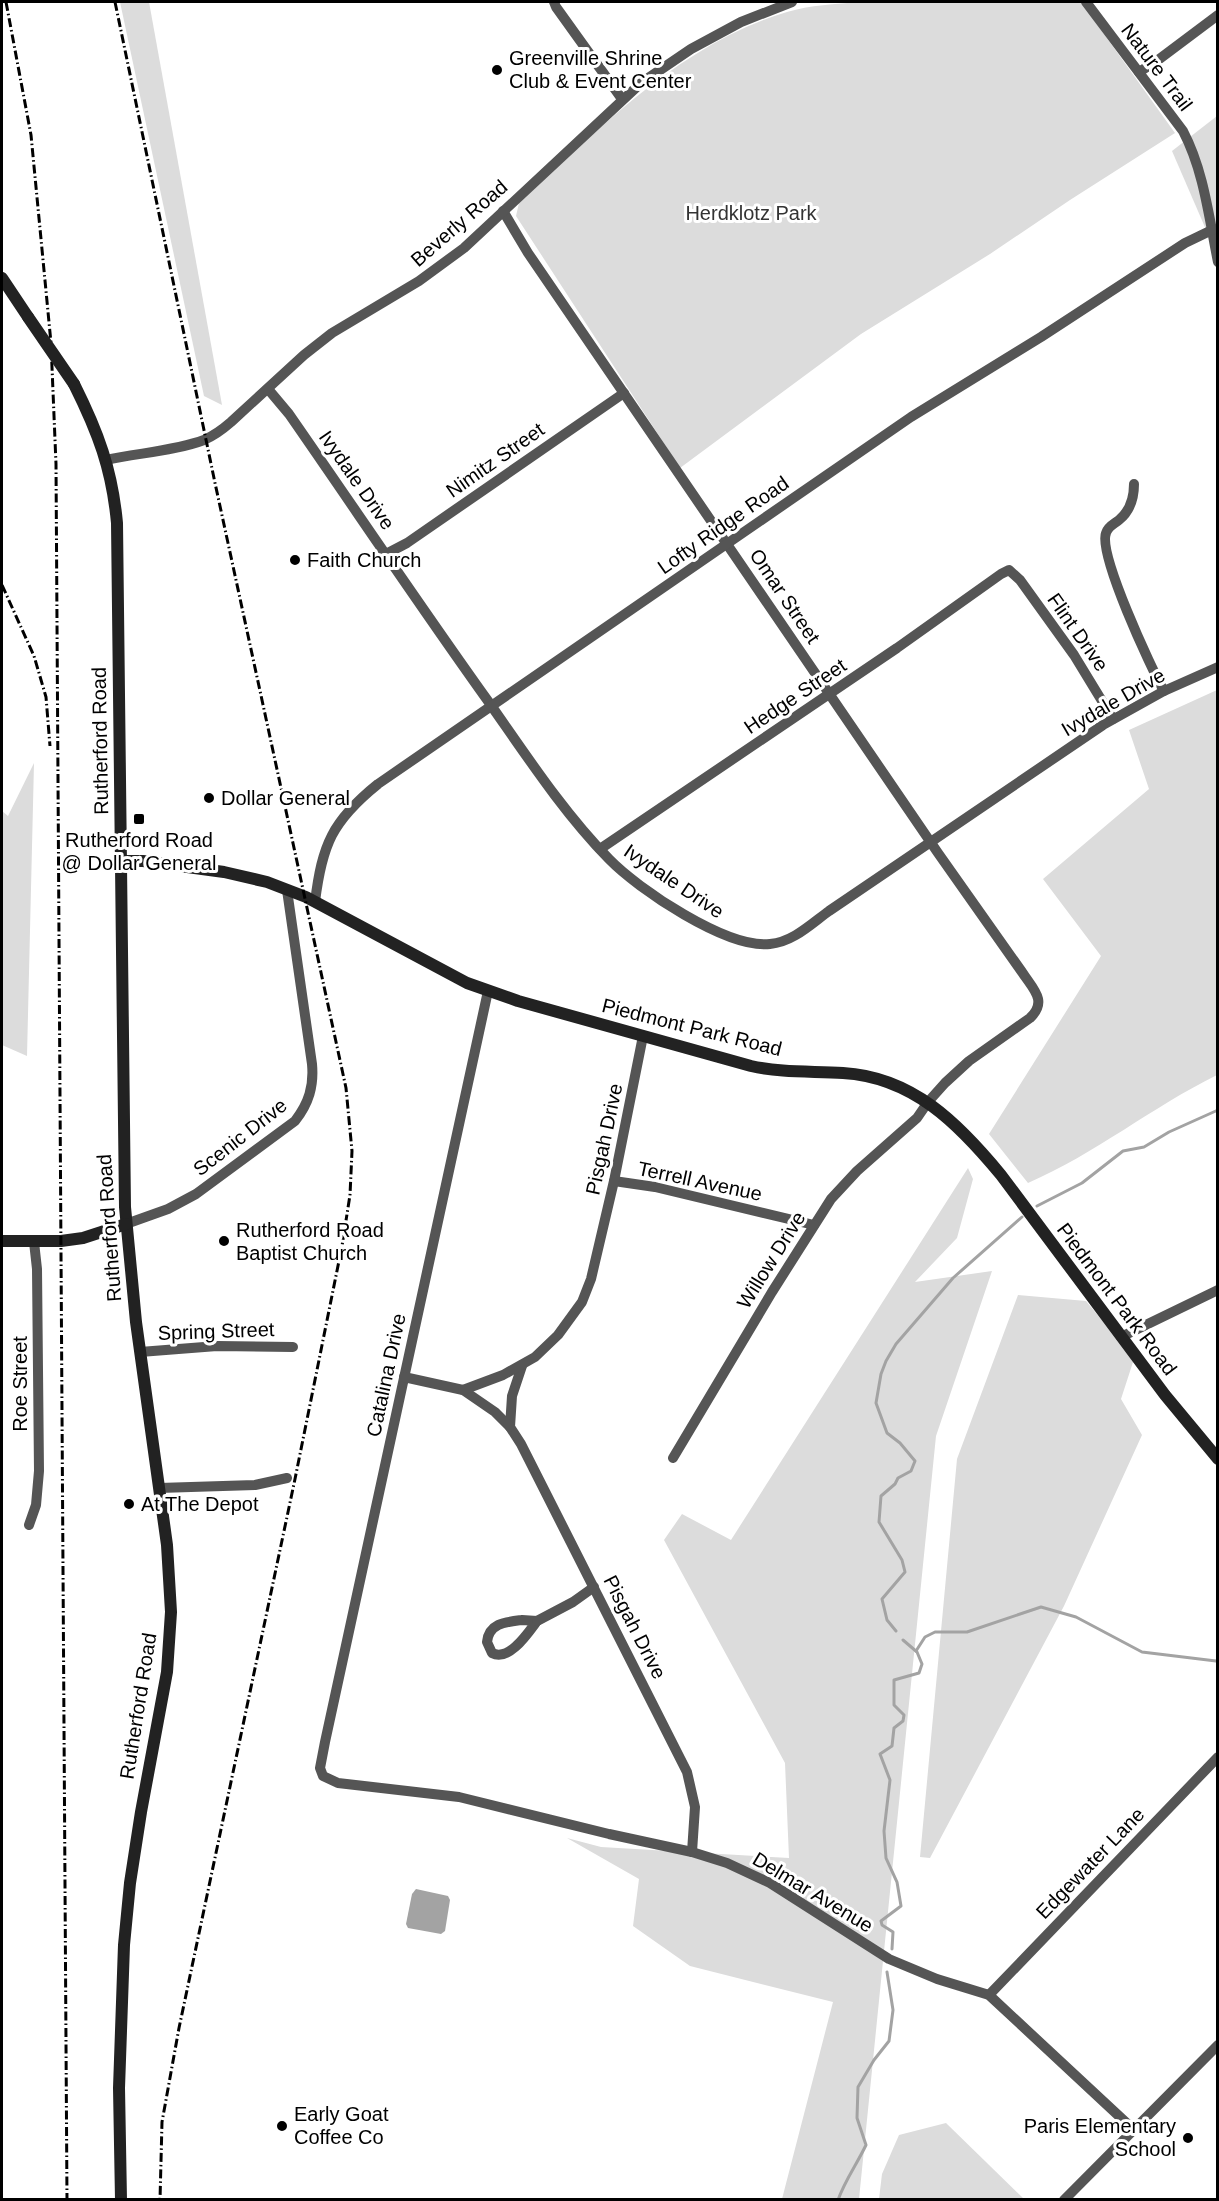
<svg xmlns="http://www.w3.org/2000/svg" width="1219" height="2201" viewBox="0 0 1219 2201" font-family="Helvetica,sans-serif">
	<rect width="100%" height="100%" fill="#fff"/>
	<g fill="#dcdcdc">
		<polygon points="120,2 149,2 222,405 204,396"/>
		<path d="M 859,2 L 1081,2 L 1175,133 L 1070,200 L 990,254 L 861,334 L 680,468 L 516,216 L 519,203 C 599,129 680,44 787,12 C 810,5 836,4 859,2 Z"/>
		<polygon points="1217,116 1217,255 1172,151"/>
		<path d="M 1217,690 L 1217,1075 C 1152,1107 1095,1154 1028,1183 L 989,1134 L 1101,956 L 1043,879 L 1149,789 L 1129,730 Z"/>
		<polygon points="34,763 27,1056 2,1045 2,811 8,816"/>
		<polygon points="968,1168 973,1179 957,1238 915,1282 992,1271 936,1436 859,2199 782,2199 833,2002 690,1966 633,1926 639,1879 567,1838 601,1847 789,1858 785,1763 664,1540 682,1514 731,1540"/>
		<polygon points="1018,1295 1086,1301 1134,1359 1121,1399 1142,1435 1064,1606 930,1858 920,1857 957,1459"/>
		<polygon points="946,2123 1024,2199 879,2199 882,2174 899,2135"/>
	</g>
	<polygon fill="#a3a3a3" points="416,1889 448,1896 450,1900 445,1931 441,1934 408,1928 406,1924 412,1894"/>
	<g fill="none" stroke-linecap="round" stroke-linejoin="round">
		<g stroke="#a3a3a3" stroke-width="3">
			<polyline points="1037,1206 1082,1183 1123,1151 1144,1147 1169,1132 1218,1110"/>
			<polyline points="896,1631 887,1620 882,1599 905,1572 902,1560 879,1522 881,1496 895,1484 898,1478 911,1471 915,1461 900,1443 887,1433 876,1403 881,1374 886,1361 896,1344 953,1278 1022,1217"/>
			<polyline points="916,1651 925,1637 935,1632 967,1632 1041,1607 1076,1617 1142,1652 1216,1661"/>
			<polyline points="892,1949 893,1932 882,1925 881,1921 901,1906 897,1882 886,1858 884,1831 890,1780 880,1754 892,1746 894,1728 903,1721 904,1715 894,1705 894,1680 919,1673 922,1664 917,1652 903,1640"/>
			<path d="M 838,2200 C 845,2180 857,2164 866,2145 L 857,2118 L 858,2087 L 874,2060 L 889,2041 L 893,2010 L 887,1972"/>
		</g>
		<g stroke="#555" stroke-width="10">
			<polyline points="554,2 556,7 622,99"/>
			<path d="M 1086,2 L 1183,131 C 1204,171 1209,218 1218,262"/>
			<polyline points="1139,72 1158,60 1218,15"/>
			<path d="M 503,211 L 528,253 L 938,853 L 1022,972 C 1033,989 1048,1001 1030,1018 L 969,1061 L 945,1083 L 928,1102 L 917,1118 L 857,1171 L 831,1199 L 772,1292 L 673,1458"/>
			<path d="M 268,389 L 289,414 C 355,509 420,606 488,701 C 526,755 563,812 609,859 C 638,889 727,949 770,944 C 793,942 811,924 829,911 L 1103,725 L 1164,691 L 1218,667"/>
			<path d="M 106,460 C 137,453 175,451 204,440 C 213,436 223,429 231,422 L 304,355 L 332,333 L 419,281 L 464,248 L 641,83 L 691,49 L 741,22 L 792,2"/>
			<path d="M 1134,484 C 1134,498 1130,511 1119,520 C 1114,524 1108,526 1106,533 C 1098,554 1151,668 1164,691"/>
			<polyline points="386,554 407,543 624,393"/>
			<polyline points="600,849 897,648 1001,574 1009,570 1020,580 1074,655 1113,719"/>
			<path d="M 315,902 C 322,845 332,821 378,784 L 911,417 L 1041,337 L 1185,243 L 1212,230"/>
			<polyline points="488,991 325,1742 320,1768 323,1776 338,1783 459,1797 609,1834 692,1852 727,1863 770,1883 889,1959 937,1979 989,1995 1134,2130"/>
			<polyline points="614,1181 655,1187 814,1225"/>
			<path d="M 126,1224 L 168,1209 L 196,1194 L 295,1121 C 309,1103 314,1086 312,1064 L 287,890"/>
			<polyline points="1121,1337 1218,1290"/>
			<polyline points="140,1352 217,1346 293,1347"/>
			<polyline points="522,1366 512,1396 510,1427 521,1444 687,1772 695,1807 692,1852"/>
			<polyline points="404,1377 463,1390 495,1412 510,1427"/>
			<polyline points="463,1390 503,1375 535,1357 558,1335 582,1302 591,1279 614,1181 643,1036"/>
			<polyline points="159,1488 255,1485 287,1478"/>
			<polyline points="29,1525 36,1505 39,1471 37,1269 34,1242"/>
			<path d="M 522,1620 L 537,1621 C 528,1633 509,1662 492,1653 L 487,1642 C 489,1623 506,1622 522,1620 Z"/>
			<polyline points="537,1621 573,1602 594,1587"/>
			<polyline points="989,1995 1218,1757"/>
			<polyline points="1064,2200 1218,2045"/>
		</g>
		<g stroke="#222" stroke-width="12">
			<polyline points="2,278 28,317"/>
			<path d="M 74,384 C 98,432 112,469 117,523 L 125,1207 L 136,1322 L 167,1545 L 171,1612 L 167,1672 L 141,1812 L 130,1883 L 124,1945 L 119,2088 L 121,2200"/>
			<path d="M 120,861 L 143,861 L 224,872 L 267,882 L 306,897 L 467,983 L 518,1001 L 751,1066 C 782,1073 812,1071 843,1073 C 913,1077 959,1124 1001,1175 L 1165,1395 L 1218,1459"/>
			<polyline points="2,1241 61,1241 83,1238 126,1224"/>
		</g>
		<g stroke="#000" stroke-width="3" stroke-dasharray="9 3 1.5 3" stroke-linecap="butt">
			<polyline points="6,2 31,135 51,343 56,464 67,2200"/>
			<polyline points="115,2 215,483 346,1088 352,1151 350,1195 342,1246 295,1479 179,2028 162,2122 160,2200"/>
			<polyline points="2,585 34,656 46,697 50,746"/>
		</g>
		<polyline stroke="#222" stroke-width="12" points="28,317 74,384"/>
	</g>
	<g fill="#000" stroke="#fff" stroke-width="2">
		<circle cx="497" cy="70" r="6"/>
		<circle cx="295" cy="560" r="6"/>
		<circle cx="209" cy="798" r="6"/>
		<rect x="133" y="813" width="12" height="12" rx="3"/>
		<circle cx="224" cy="1241" r="6"/>
		<circle cx="129" cy="1504" r="6"/>
		<circle cx="282" cy="2126" r="6"/>
		<circle cx="1188" cy="2138" r="6"/>
	</g>
	<g text-anchor="middle" stroke-width="6" stroke-linejoin="round" paint-order="stroke">
		<g font-size="20" fill="#000" stroke="#fff" text-anchor="start">
			<text x="509" y="65">Greenville Shrine<tspan x="509" dy="23">Club &amp; Event Center</tspan></text>
			<text x="307" y="567">Faith Church</text>
			<text x="221" y="805">Dollar General</text>
			<text x="139" y="847" text-anchor="middle">Rutherford Road<tspan x="139" dy="23">@ Dollar General</tspan></text>
			<text x="236" y="1237">Rutherford Road<tspan x="236" dy="23">Baptist Church</tspan></text>
			<text x="141" y="1511">At The Depot</text>
			<text x="294" y="2121">Early Goat<tspan x="294" dy="23">Coffee Co</tspan></text>
			<text x="1176" y="2133" text-anchor="end">Paris Elementary<tspan x="1176" dy="23">School</tspan></text>
		</g>
		<g font-size="20" fill="#000" stroke="#fff">
			<text transform="translate(1157 67) rotate(53)" y="7">Nature Trail</text>
			<text transform="translate(459 223) rotate(-41)" y="7">Beverly Road</text>
			<text transform="translate(495 460) rotate(-35)" y="7">Nimitz Street</text>
			<text transform="translate(357 480) rotate(55)" y="7">Ivydale Drive</text>
			<text transform="translate(723 525) rotate(-35)" y="7">Lofty Ridge Road</text>
			<text transform="translate(785 596) rotate(56)" y="7">Omar Street</text>
			<text transform="translate(1078 632) rotate(55)" y="7">Flint Drive</text>
			<text transform="translate(795 696) rotate(-34)" y="7">Hedge Street</text>
			<text transform="translate(1113 702) rotate(-30)" y="7">Ivydale Drive</text>
			<text transform="translate(100 741) rotate(-91)" y="7">Rutherford Road</text>
			<text transform="translate(674 881) rotate(34)" y="7">Ivydale Drive</text>
			<text transform="translate(692 1027) rotate(14)" y="7">Piedmont Park Road</text>
			<text transform="translate(240 1137) rotate(-38)" y="7">Scenic Drive</text>
			<text transform="translate(604 1139) rotate(-78)" y="7">Pisgah Drive</text>
			<text transform="translate(700 1181) rotate(12)" y="7">Terrell Avenue</text>
			<text transform="translate(109 1228) rotate(-94)" y="7">Rutherford Road</text>
			<text transform="translate(771 1260) rotate(-58)" y="7">Willow Drive</text>
			<text transform="translate(1117 1299) rotate(53)" y="7">Piedmont Park Road</text>
			<text transform="translate(216 1331) rotate(-2)" y="7">Spring Street</text>
			<text transform="translate(386 1375) rotate(-78)" y="7">Catalina Drive</text>
			<text transform="translate(20 1384) rotate(-90)" y="7">Roe Street</text>
			<text transform="translate(635 1627) rotate(63)" y="7">Pisgah Drive</text>
			<text transform="translate(138 1706) rotate(-81)" y="7">Rutherford Road</text>
			<text transform="translate(1090 1863) rotate(-46)" y="7">Edgewater Lane</text>
			<text transform="translate(813 1892) rotate(31)" y="7">Delmar Avenue</text>
		</g>
		<g font-size="20" fill="#333" stroke="#fff">
			<text x="751" y="220">Herdklotz Park</text>
		</g>
	</g>
	<rect width="1219" height="2201" fill="none" stroke="#000000" stroke-width="6"/>
</svg>
